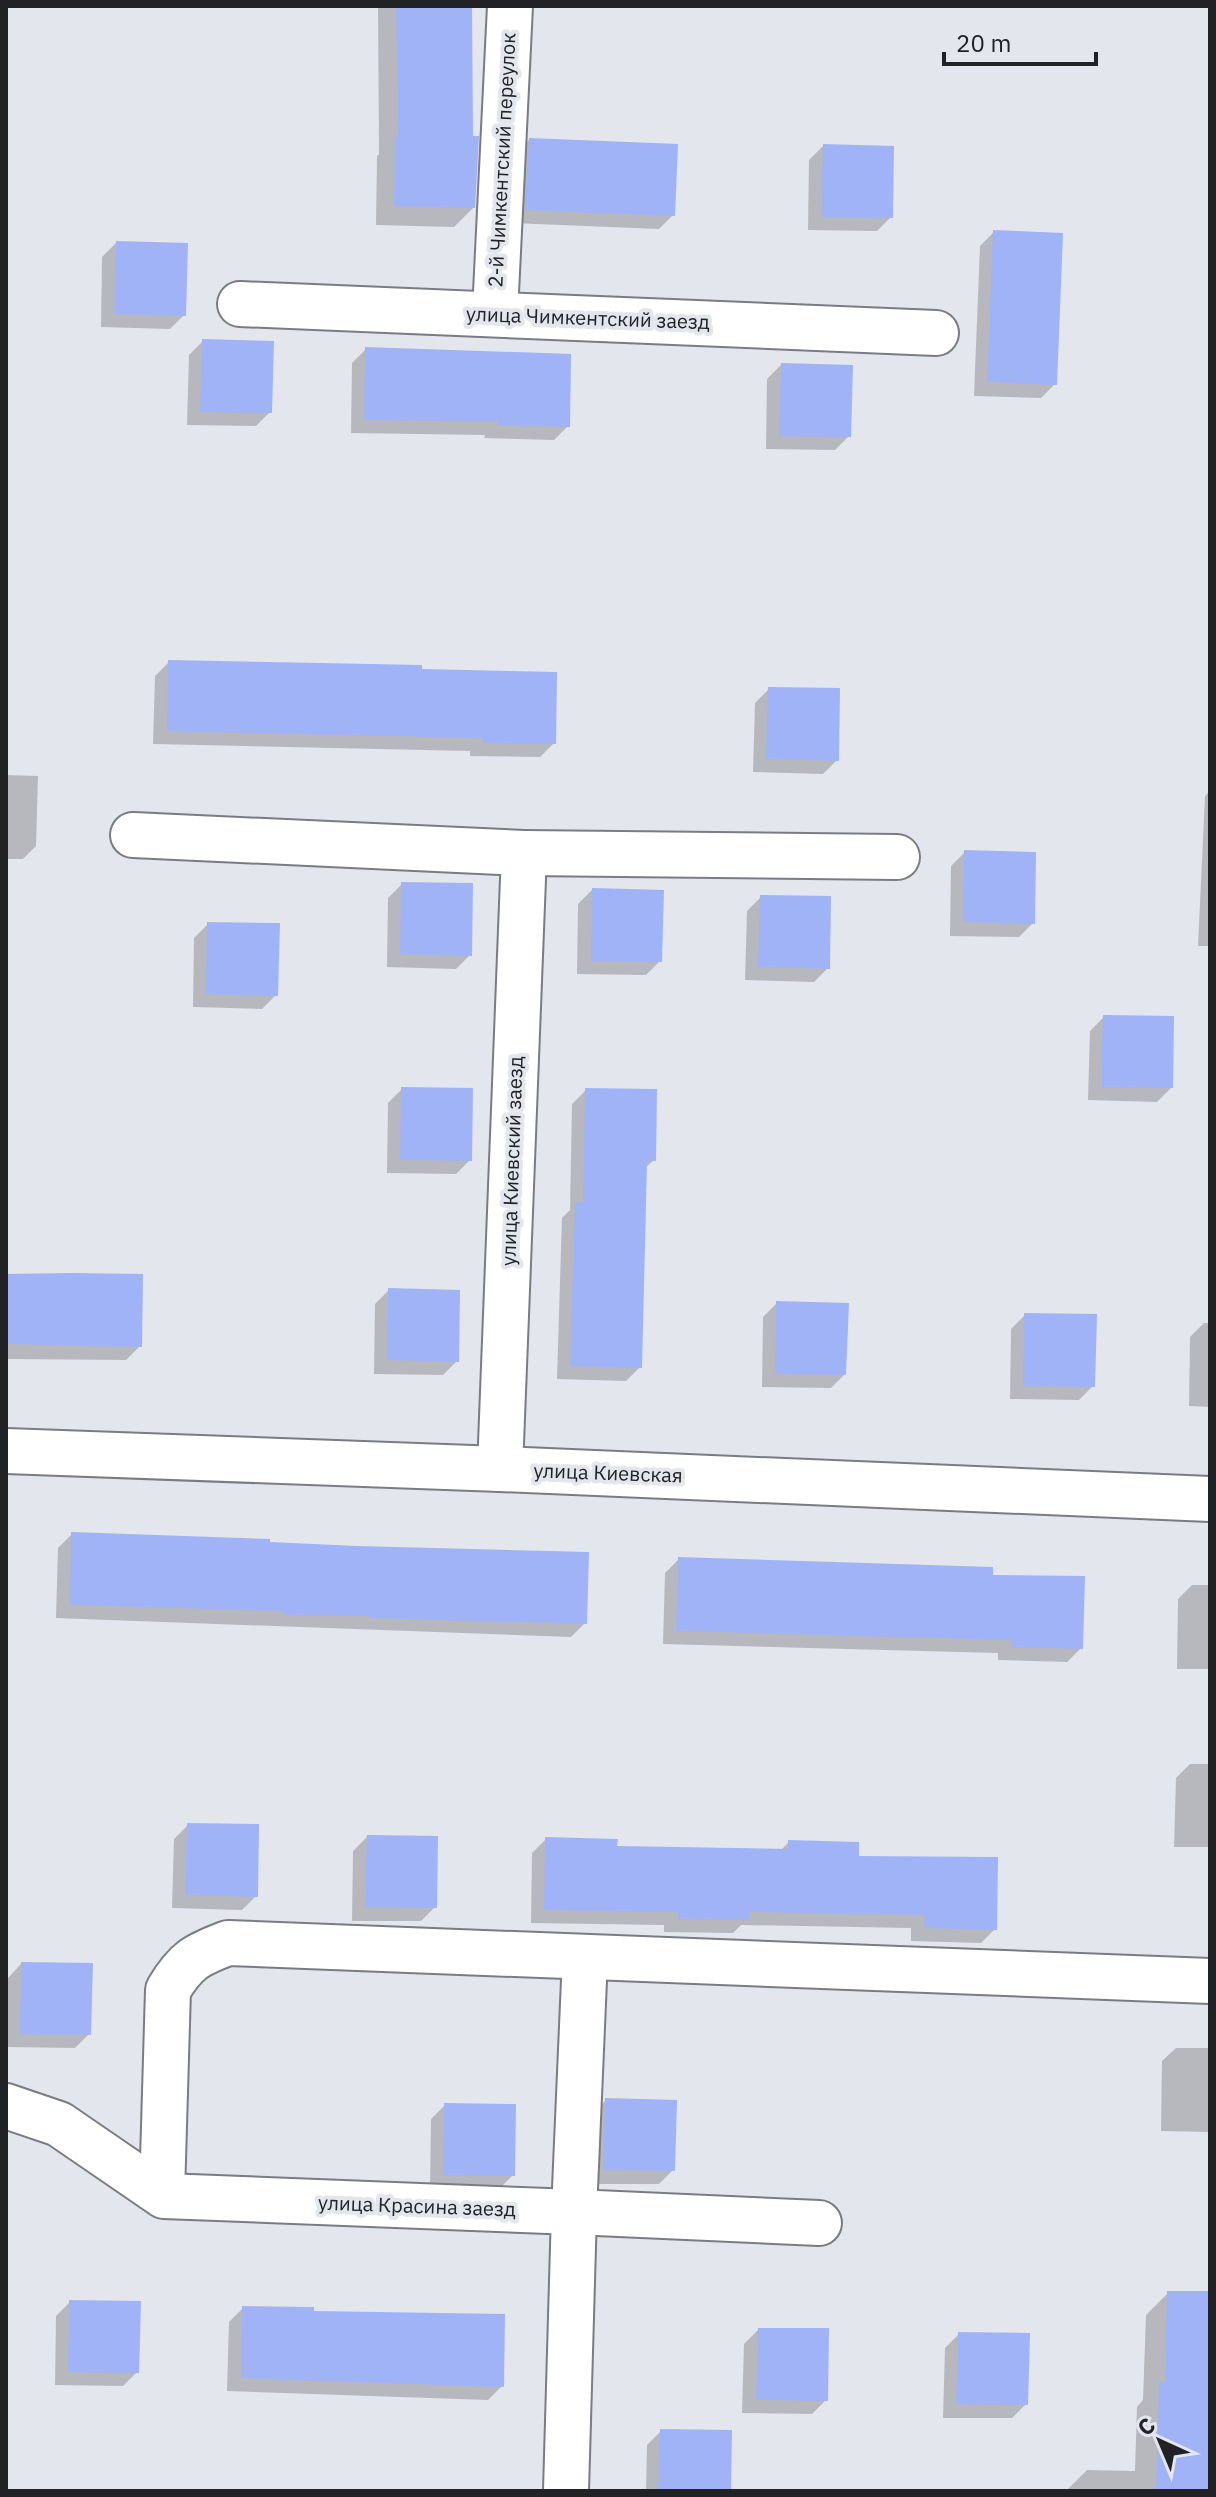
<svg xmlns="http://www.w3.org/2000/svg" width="1216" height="2497" viewBox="0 0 1216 2497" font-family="'IBM Plex Sans',sans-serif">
	<rect width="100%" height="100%" fill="#e4e6ed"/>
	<g fill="#0003">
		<polygon points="378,6 470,6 473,208 454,227 376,225 377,156 379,154"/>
		<polygon points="529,140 673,215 659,229 512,223 515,154"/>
		<polygon points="823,146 891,217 877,231 808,230 809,160"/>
		<polygon points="994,232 1055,384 1041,398 974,396 980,246"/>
		<polygon points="116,243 184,315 170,329 101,327 102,257"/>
		<polygon points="203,341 270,412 256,426 187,425 189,355"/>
		<polygon points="366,349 568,426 554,440 484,438 485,435 351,433 352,363"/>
		<polygon points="781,365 849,436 835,450 766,449 767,379"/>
		<polygon points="169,662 420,671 554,743 540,757 470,756 470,751 153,744 155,676"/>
		<polygon points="769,689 837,760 823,774 753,772 755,703"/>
		<polygon points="6,775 38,776 36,846 23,859 6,859"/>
		<polygon points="1210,791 1210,946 1198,946 1205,796"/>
		<polygon points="965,852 1033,923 1019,937 950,936 951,866"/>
		<polygon points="402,884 470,955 456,969 387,967 388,898"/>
		<polygon points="592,890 660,961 646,975 577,974 578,904"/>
		<polygon points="761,897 828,968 814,982 745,980 747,911"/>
		<polygon points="208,924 276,995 262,1009 193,1007 194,938"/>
		<polygon points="1104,1017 1171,1088 1157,1102 1088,1100 1090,1031"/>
		<polygon points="402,1089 470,1160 456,1174 387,1173 388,1103"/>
		<polygon points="586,1090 654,1160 645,1168 640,1367 626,1381 557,1379 562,1218 570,1210 572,1104"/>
		<polygon points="6,1275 140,1346 126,1360 6,1359"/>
		<polygon points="389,1290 457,1361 443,1375 374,1374 375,1304"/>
		<polygon points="777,1303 845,1374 831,1388 762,1387 763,1317"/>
		<polygon points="1025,1315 1093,1386 1079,1400 1010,1399 1011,1329"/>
		<polygon points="1204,1323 1210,1323 1210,1407 1189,1406 1190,1337"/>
		<polygon points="72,1534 268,1544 585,1623 571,1637 56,1618 58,1548"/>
		<polygon points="679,1559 991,1577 1081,1648 1067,1662 998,1660 998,1653 663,1644 665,1573"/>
		<polygon points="1192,1585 1210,1585 1210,1669 1177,1669 1178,1599"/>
		<polygon points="1190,1764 1210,1764 1210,1847 1174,1847 1176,1778"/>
		<polygon points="188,1825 256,1896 242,1910 172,1908 174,1839"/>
		<polygon points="367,1837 435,1907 421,1921 352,1921 353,1851"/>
		<polygon points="546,1839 615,1848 780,1851 789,1842 857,1858 995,1929 981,1943 911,1941 911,1928 741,1925 733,1933 664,1932 664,1925 531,1923 532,1853"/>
		<polygon points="21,1964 89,2034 75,2048 6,2047 8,1978"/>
		<polygon points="1176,2048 1210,2048 1210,2132 1161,2131 1162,2061"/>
		<polygon points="606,2100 673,2170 659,2184 590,2184 592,2114"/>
		<polygon points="445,2105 513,2175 499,2189 430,2188 431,2119"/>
		<polygon points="1168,2293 1210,2293 1210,2491 1066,2491 1087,2470 1135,2471 1137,2407 1143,2400 1146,2315"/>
		<polygon points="70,2302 137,2372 123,2386 55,2385 56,2316"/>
		<polygon points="243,2308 312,2313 502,2386 488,2400 227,2391 229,2322"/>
		<polygon points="758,2330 826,2400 812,2414 742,2413 744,2344"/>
		<polygon points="959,2334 1026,2404 1012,2418 943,2418 945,2348"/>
		<polygon points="661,2431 729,2491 646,2491 647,2445"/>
	</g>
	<g fill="#9fb3f6">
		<polygon points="396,6 472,6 473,136 479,136 475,208 394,206 395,135 398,135"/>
		<polygon points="529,138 678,144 675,216 525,210"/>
		<polygon points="823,144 894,146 893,218 821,217"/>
		<polygon points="993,230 1063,233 1057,385 987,382"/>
		<polygon points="116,241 188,243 186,316 114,314"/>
		<polygon points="202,339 274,341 272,413 200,412"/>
		<polygon points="365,347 571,354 570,427 498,425 498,421 364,420"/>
		<polygon points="781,363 853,365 851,437 779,436"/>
		<polygon points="168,660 422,665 422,669 557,672 556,744 483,743 483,738 167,731"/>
		<polygon points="768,687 840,688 839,761 766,759"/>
		<polygon points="964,850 1036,852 1035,924 963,922"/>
		<polygon points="401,882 473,883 472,956 400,954"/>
		<polygon points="592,888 664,890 662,962 591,961"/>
		<polygon points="760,895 831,896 830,969 758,967"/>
		<polygon points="207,922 280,923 278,996 206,994"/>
		<polygon points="1103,1015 1174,1016 1173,1088 1101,1087"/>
		<polygon points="401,1087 473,1088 472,1161 400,1160"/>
		<polygon points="585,1088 657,1089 656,1161 647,1161 642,1368 570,1366 575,1202 583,1202"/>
		<polygon points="71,1273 143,1274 142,1347 6,1344 6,1274"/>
		<polygon points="388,1288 460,1290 459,1362 387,1360"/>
		<polygon points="776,1301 849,1303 846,1375 775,1374"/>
		<polygon points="1024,1313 1097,1314 1095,1387 1023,1386"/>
		<polygon points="71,1532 270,1539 270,1542 357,1546 589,1552 587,1624 369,1618 369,1616 283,1615 283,1611 70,1605"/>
		<polygon points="678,1557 993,1567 993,1575 1085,1576 1083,1649 1011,1647 1011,1640 676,1631"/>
		<polygon points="187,1823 259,1824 258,1897 185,1895"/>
		<polygon points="367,1835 438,1836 437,1908 365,1907"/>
		<polygon points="545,1837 618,1839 617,1846 788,1849 788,1840 859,1842 859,1856 998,1857 997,1930 924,1928 925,1915 749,1912 749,1920 677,1919 677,1912 544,1910"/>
		<polygon points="21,1962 93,1963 91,2035 20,2034"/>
		<polygon points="605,2098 677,2100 675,2171 603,2170"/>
		<polygon points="444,2103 516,2104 515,2176 443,2175"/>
		<polygon points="1167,2291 1210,2291 1210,2491 1156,2491 1159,2382 1165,2382"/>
		<polygon points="69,2300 141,2301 139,2373 68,2372"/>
		<polygon points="242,2306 314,2307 314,2311 505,2314 504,2387 241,2378"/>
		<polygon points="758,2328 829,2328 828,2401 756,2400"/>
		<polygon points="958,2332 1030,2333 1028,2405 956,2404"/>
		<polygon points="660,2429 732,2430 731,2491 658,2491"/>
	</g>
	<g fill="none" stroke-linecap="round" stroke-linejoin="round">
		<g stroke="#7a7c83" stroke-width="48">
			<g id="minor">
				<polyline points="240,304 936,333"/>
				<polyline points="495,313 510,6"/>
				<polyline points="133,835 524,853 500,1469"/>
				<polyline points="524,853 897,857"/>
				<polyline points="6,1451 500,1469 1210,1499"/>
				<polyline points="585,1957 574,2212 819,2223"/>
				<polyline points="6,2106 59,2124 164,2196 574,2212 566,2491"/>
				<path d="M 162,2194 L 168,1990 C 186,1960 196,1955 228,1943 L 1210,1981"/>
			</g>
		</g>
		<use href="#minor" stroke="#fff" stroke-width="44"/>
	</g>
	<g text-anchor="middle" stroke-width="8" stroke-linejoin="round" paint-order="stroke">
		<g font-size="20" fill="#212225" stroke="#e4e6ed">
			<text transform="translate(502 160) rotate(-87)" y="7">2-й Чимкентский переулок</text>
			<text transform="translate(588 318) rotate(2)" y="7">улица Чимкентский заезд</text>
			<text transform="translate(512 1161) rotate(-88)" y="7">улица Киевский заезд</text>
			<text transform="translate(608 1473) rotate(2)" y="7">улица Киевская</text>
			<text transform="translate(417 2206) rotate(2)" y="7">улица Красина заезд</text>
		</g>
	</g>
	<rect width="1216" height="2497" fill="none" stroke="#212225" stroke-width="16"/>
	<g transform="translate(1160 2441) rotate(316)" stroke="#e4e6ed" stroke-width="6" paint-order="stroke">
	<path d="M0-6L14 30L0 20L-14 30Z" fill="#212225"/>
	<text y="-12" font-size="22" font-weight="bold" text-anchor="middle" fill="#212225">С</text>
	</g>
	<path d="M944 52v12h152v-12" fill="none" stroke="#212225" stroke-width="4"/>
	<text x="956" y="52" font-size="24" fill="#212225" stroke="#e4e6ed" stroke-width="6" paint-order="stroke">20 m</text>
</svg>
